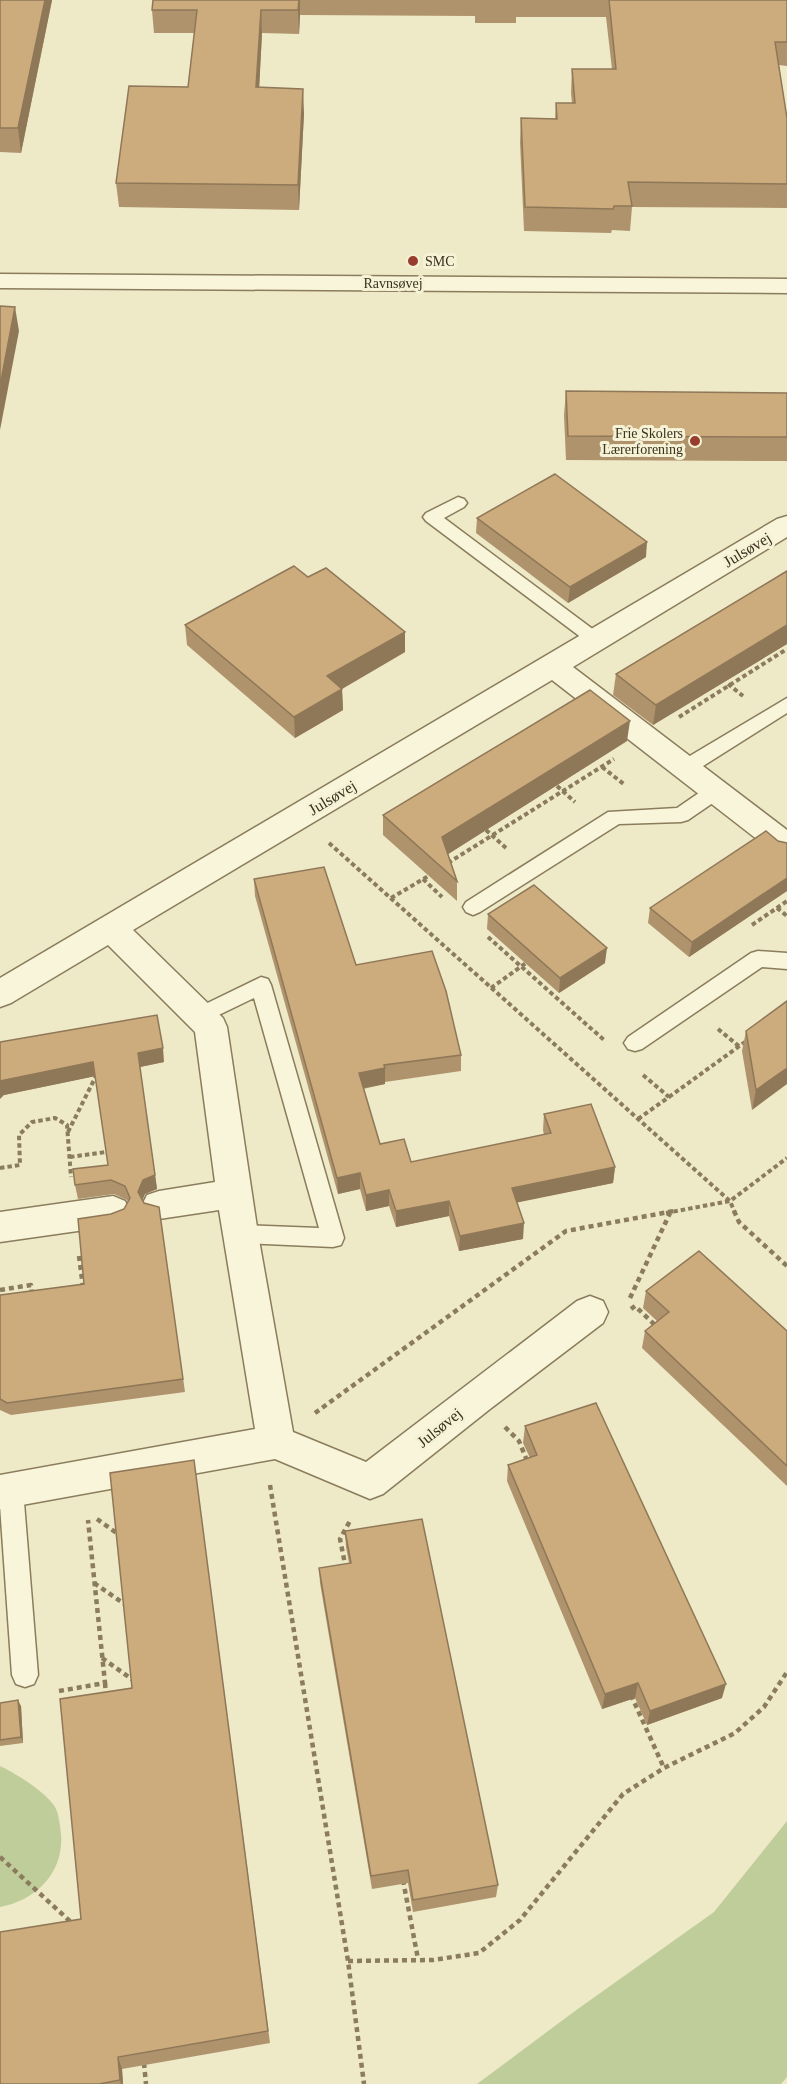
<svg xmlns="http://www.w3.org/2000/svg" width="787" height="2084" viewBox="0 0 787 2084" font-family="Georgia,serif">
	<rect width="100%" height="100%" fill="#eee9c7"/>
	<g fill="#bfcd9a">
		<path d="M 0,1766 C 15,1773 46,1792 55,1807 C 59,1814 60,1826 61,1834 C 64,1872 37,1900 0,1907 Z"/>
		<polygon points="787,1821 787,2077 781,2084 477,2084 575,2011 714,1912"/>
	</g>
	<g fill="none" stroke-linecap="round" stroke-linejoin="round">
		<g stroke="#8a7c5c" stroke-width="3">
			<g id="service">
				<polygon points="458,497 464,499 467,503 464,507 444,518 602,636 605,640 602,644 596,646 590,644 426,521 423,517 426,513"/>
				<polygon points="787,698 787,713 692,773 685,775 678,773 675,768 678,763"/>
				<polygon points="716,784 723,786 726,791 723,796 688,820 681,822 619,824 480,912 473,915 466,912 463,907 466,902 608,812 677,808 709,786"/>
				<polygon points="758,951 787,953 787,969 762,967 642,1049 635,1051 628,1049 624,1043 628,1037 751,953"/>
				<polygon points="261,977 268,979 271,985 344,1238 341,1245 333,1247 240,1243 232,1241 229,1234 232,1227 240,1225 319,1228 254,998 200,1024 193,1022 190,1016 193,1010"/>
				<polygon points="11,1479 20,1482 23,1490 38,1675 34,1684 25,1687 16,1684 12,1675 0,1505 0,1488 2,1482"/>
			</g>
		</g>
		<g stroke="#8a7c5c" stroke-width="3">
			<g id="minor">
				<polygon points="787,516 787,537 573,667 787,830 787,857 776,854 552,680 133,930 223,1018 227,1027 258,1234 293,1432 366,1462 577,1301 590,1296 603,1301 608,1312 603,1323 490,1409 383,1494 370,1499 275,1459 0,1509 0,1475 255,1429 219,1210 159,1219 147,1215 142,1205 147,1195 159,1191 215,1182 195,1032 108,945 11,1003 0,1007 0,978 777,519"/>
				<polygon points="113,1196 125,1201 130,1211 125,1221 113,1226 0,1242 0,1212"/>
			</g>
		</g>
		<g stroke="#8a7c5c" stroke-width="3">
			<polygon id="tertiary" points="0,274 787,279 787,293 0,288"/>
		</g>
		<g stroke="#8a7c5c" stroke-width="4" stroke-dasharray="4.5 3" stroke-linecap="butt">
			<polyline points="728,684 743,696"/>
			<polyline points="679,717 787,649"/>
			<polyline points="602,767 625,785"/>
			<polyline points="557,786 575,802"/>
			<polyline points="486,830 506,848"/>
			<polyline points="329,843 730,1201 735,1213"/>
			<polyline points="448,863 614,759"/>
			<polyline points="423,879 442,897"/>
			<polyline points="391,898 432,874"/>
			<polyline points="777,908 787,916"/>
			<polyline points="752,925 787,901"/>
			<polyline points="488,937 604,1040"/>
			<polyline points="491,988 526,963"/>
			<polyline points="718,1029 740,1047"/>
			<polyline points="669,1097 745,1042"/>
			<polyline points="638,1119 669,1097 643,1075"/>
			<polyline points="68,1132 96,1076"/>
			<polyline points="70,1157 106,1152"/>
			<polyline points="0,1168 20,1165 19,1135 32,1122 55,1118 67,1125 71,1177"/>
			<polyline points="666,1213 730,1201 787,1158"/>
		</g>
		<g stroke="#8a7c5c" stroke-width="4.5" stroke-dasharray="5 4" stroke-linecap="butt">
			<polyline points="734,1211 739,1222 787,1266"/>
			<polyline points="79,1256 83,1287"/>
			<polyline points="0,1290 31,1285 32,1295"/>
			<polyline points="630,1298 670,1213"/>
			<polyline points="631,1309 635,1306 657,1327"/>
			<polyline points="315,1413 566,1231 674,1211"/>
			<polyline points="505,1427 519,1441 528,1463"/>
			<polyline points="270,1485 348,1961 364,2084"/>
			<polyline points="97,1519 118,1534"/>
			<polyline points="346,1569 340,1539 351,1519"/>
			<polyline points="94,1583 126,1605"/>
			<polyline points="102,1658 133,1680"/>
			<polyline points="105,1683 106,1695"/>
			<polyline points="59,1691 105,1683 88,1520"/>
			<polyline points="631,1695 664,1768"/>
			<polyline points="0,1857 73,1924"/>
			<polyline points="403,1880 418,1959"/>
			<polyline points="348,1961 433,1960 479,1953 520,1920 623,1794 664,1768 735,1733 764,1707 787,1672"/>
			<polyline points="144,2063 146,2084"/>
		</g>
		<use href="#service" fill="#f9f5da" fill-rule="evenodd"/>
		<use href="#minor" fill="#f9f5da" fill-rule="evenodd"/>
		<use href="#tertiary" fill="#f9f5da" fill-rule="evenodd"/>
	</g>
	<g fill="#af936c">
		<polygon points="0,0 52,0 21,153 0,152"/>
		<polygon points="153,0 787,0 787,66 779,65 787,118 787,208 632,207 630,231 612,230 611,233 524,231 520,142 521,118 555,119 556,103 572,103 571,93 572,69 612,69 606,17 516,17 516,23 475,23 475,16 300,15 299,34 262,33 259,87 304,113 299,210 119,207 116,183 188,87 194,33 154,33 152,10"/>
		<polygon points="566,391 787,393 787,461 566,460 564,415"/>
		<polygon points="477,518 646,557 568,603 476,533"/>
		<polygon points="787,571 787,644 653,725 613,695 616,674"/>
		<polygon points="185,625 405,652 342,689 343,710 295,738 187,645"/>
		<polygon points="627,741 448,854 457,881 457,901 383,835 383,815"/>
		<polygon points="778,841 787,843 787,891 689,957 648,923 650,908"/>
		<polygon points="254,879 461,1055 461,1071 385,1082 385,1084 363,1089 380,1144 411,1162 544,1135 543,1130 544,1114 615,1167 613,1183 517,1202 523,1239 459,1251 449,1216 396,1227 389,1206 366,1211 360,1189 338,1194 255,896"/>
		<polygon points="488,914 605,963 559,993 487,929"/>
		<polygon points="787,1001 752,1110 742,1051 746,1031"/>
		<polygon points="0,1042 164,1062 140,1067 157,1189 145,1194 142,1200 144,1203 159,1207 185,1392 11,1415 0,1410 0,1295 84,1284 111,1214 124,1209 128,1202 127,1200 114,1194 78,1199 75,1185 108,1165 95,1076 4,1095"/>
		<polygon points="646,1291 787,1331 787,1486 642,1348 645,1331 657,1321 643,1308"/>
		<polygon points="525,1426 722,1698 647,1725 635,1698 602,1709 507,1481 508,1465 530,1458 523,1443"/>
		<polygon points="194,1460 270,2043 122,2069 123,2084 0,2084 81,1919 132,1688"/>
		<polygon points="345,1531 498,1885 496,1897 413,1912 408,1883 372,1889 320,1583 319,1568 349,1563 346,1547"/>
		<polygon points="0,1703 21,1706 23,1743 0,1746"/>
	</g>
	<g fill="#8f7858">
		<polygon points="45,0 52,0 21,153 18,128"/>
		<polygon points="299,0 300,0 300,15 299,34 298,10"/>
		<polygon points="261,10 262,33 258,111 256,87"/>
		<polygon points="303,89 304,113 299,210 298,185"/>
		<polygon points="15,307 19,331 0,430 0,386"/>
		<polygon points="647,542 646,557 568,603 570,587"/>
		<polygon points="787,625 787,644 653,725 656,705"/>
		<polygon points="405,632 405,652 328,697 327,676"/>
		<polygon points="342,689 343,710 295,738 294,717"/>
		<polygon points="630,721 627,741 442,858 442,837"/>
		<polygon points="787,878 787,891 689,957 692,942"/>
		<polygon points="607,948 605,963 559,993 560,978"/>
		<polygon points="163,1048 164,1062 140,1067 157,1189 145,1194 140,1206 138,1192 138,1053"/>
		<polygon points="93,1062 96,1076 4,1095 0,1099 0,1081 1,1080"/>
		<polygon points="385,1068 385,1084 359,1089 359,1073"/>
		<polygon points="787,1068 787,1084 752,1110 756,1090"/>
		<polygon points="615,1167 613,1183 510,1204 512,1188"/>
		<polygon points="360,1173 360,1189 338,1194 337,1178"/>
		<polygon points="389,1190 389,1206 366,1211 366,1195"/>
		<polygon points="449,1201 449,1216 396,1227 396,1211"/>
		<polygon points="524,1223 523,1239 459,1251 460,1236"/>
		<polygon points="638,1683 635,1698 602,1709 605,1694"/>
		<polygon points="726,1684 722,1698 647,1725 650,1711"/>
		<polygon points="18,1700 21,1706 23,1743 21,1737"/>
		<polygon points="118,2057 122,2069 123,2084 121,2084 120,2080"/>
	</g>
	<g fill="#ccab7d" stroke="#8f7858" stroke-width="1.5">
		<polygon points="0,0 45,0 18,128 0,128"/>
		<polygon points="153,0 299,0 298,10 261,10 256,87 303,89 298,185 116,183 129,86 188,87 197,10 152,10"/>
		<polygon points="609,0 787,0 787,42 775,42 787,118 787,184 628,182 632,206 614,206 613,209 525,207 521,118 557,119 556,103 575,103 572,69 616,69"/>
		<polygon points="0,306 15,307 0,386"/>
		<polygon points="566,391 787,393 787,437 568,436"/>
		<polygon points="555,474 647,542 570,587 477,518"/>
		<polygon points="294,566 308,577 326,568 405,632 327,676 342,689 294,717 185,625"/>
		<polygon points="787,571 787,625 656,705 616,674"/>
		<polygon points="590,690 630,721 442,837 457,881 383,815"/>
		<polygon points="766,831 778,841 787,843 787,878 692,942 650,908"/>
		<polygon points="324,867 356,965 432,951 446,991 461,1055 384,1065 385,1068 359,1073 380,1144 404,1139 411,1162 551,1133 544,1114 591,1104 615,1167 512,1188 524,1223 460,1236 449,1201 396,1211 389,1190 366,1195 360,1173 337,1178 254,879"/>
		<polygon points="534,885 607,948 560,978 488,914"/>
		<polygon points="787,1001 787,1068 756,1090 746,1031"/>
		<polygon points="157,1015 163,1048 138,1053 155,1175 143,1180 138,1192 144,1203 159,1207 183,1379 7,1403 0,1399 0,1295 84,1284 78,1219 111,1214 124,1209 130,1198 125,1186 111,1180 75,1185 73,1169 108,1165 93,1062 0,1081 0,1042"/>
		<polygon points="699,1251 787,1331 787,1466 645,1331 669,1312 646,1291"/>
		<polygon points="596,1403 726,1684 650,1711 638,1683 605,1694 508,1465 537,1455 525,1426"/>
		<polygon points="194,1460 268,2031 118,2057 120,2080 99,2084 0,2084 0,1932 81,1919 60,1699 132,1688 110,1473"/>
		<polygon points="422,1519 498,1885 413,1900 408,1870 371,1876 319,1568 351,1563 345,1531"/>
		<polygon points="18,1700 21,1737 0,1740 0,1703"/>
	</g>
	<g fill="#983d2d" stroke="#f6f2d6" stroke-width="2">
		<circle cx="413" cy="261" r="6"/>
		<circle cx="695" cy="441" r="6"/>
	</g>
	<g text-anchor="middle" stroke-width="6" stroke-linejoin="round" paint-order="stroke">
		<g font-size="14" fill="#3a3120" stroke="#f6f2d6" text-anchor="start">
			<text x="425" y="266">SMC</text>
			<text x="683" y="438" text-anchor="end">Frie Skolers<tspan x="683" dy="16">Lærerforening</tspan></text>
		</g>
		<g font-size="14" fill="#3a3120" stroke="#f6f2d6">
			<text x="393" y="288">Ravnsøvej</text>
		</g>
		<g font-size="16" fill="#3a3120" stroke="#f6f2d6">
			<text transform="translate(747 549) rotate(-31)" y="6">Julsøvej</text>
			<text transform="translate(332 797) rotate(-31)" y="6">Julsøvej</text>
			<text transform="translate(439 1427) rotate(-39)" y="6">Julsøvej</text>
		</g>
	</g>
</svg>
